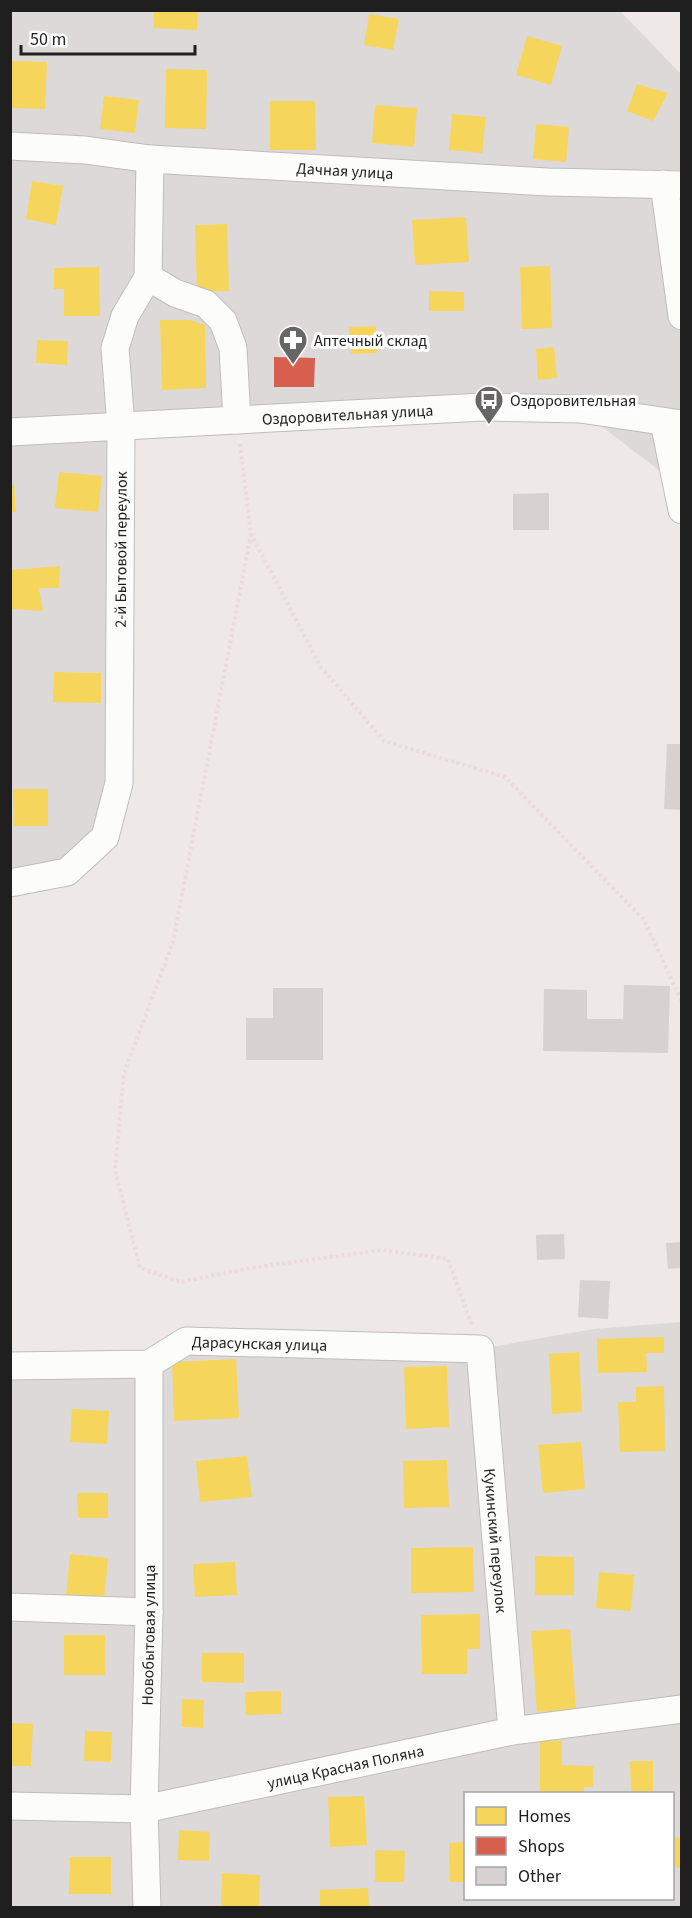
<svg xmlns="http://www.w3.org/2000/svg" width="692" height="1918" viewBox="0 0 692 1918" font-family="'Source Sans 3',sans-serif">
	<rect width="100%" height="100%" fill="#eee8e7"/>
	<g fill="#ddd9d9" fill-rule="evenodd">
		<polygon points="11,11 620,11 681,74 681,487 579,409 122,426 105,837 67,872 11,883"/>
		<path d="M 681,1322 L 681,1907 L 11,1907 L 10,1366 L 149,1364 L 186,1341 L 480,1349 L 594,1329 ZM 466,1794 L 672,1794 L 672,1898 L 466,1898 Z"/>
	</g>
	<g fill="#f6d55c">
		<polygon points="154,10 198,10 197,30 154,28"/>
		<polygon points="369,14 399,19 393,50 364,45"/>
		<polygon points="527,36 562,46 551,85 516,75"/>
		<polygon points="10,61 47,62 45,109 10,108"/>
		<polygon points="166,69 207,70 206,129 165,128"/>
		<polygon points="637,84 668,93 653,121 627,111"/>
		<polygon points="104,96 139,100 135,133 100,129"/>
		<polygon points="270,101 315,101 316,150 270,150"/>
		<polygon points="375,105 417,108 414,147 372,143"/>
		<polygon points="452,114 486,117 482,153 449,150"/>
		<polygon points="536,124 569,127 566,162 533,159"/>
		<polygon points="32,181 63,186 56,225 26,219"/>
		<polygon points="466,217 469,262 415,265 412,220"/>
		<polygon points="227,224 229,291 197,292 195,225"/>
		<polygon points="550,266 552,328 522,329 520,267"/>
		<polygon points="99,267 100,316 64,316 64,289 54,289 54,268"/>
		<polygon points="429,291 464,292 464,311 429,311"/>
		<polygon points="160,320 190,320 205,325 206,388 162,390"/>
		<polygon points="376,326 377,353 351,354 349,327"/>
		<polygon points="37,340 68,341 67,365 36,363"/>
		<polygon points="554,347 557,378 538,380 536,349"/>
		<polygon points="59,472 102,476 98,512 55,508"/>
		<polygon points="10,485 14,485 16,512 10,512"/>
		<polygon points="60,566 59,588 39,588 43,611 12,609 10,570"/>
		<polygon points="54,672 101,673 101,703 53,702"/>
		<polygon points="13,789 48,789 48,826 14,826"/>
		<polygon points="664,1337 664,1353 646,1353 647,1372 598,1373 597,1339"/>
		<polygon points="579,1352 582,1412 552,1414 549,1354"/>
		<polygon points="236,1359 239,1418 174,1421 172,1362"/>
		<polygon points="447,1366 449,1427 406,1429 404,1367"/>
		<polygon points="664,1386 665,1451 620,1452 618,1402 636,1402 636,1387"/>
		<polygon points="72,1409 109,1411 107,1444 70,1442"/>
		<polygon points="581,1442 585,1489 543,1493 538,1445"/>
		<polygon points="247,1456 252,1497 200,1502 196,1461"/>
		<polygon points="447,1460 449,1507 404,1508 403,1461"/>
		<polygon points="77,1493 108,1493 108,1518 78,1518"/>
		<polygon points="473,1547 474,1592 411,1593 411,1548"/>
		<polygon points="70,1554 108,1558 104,1600 66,1596"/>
		<polygon points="535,1556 574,1557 574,1595 535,1595"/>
		<polygon points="235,1562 237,1595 195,1597 193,1564"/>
		<polygon points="599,1572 634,1575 631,1611 596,1608"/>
		<polygon points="480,1614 480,1649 467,1649 467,1674 422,1674 421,1615"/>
		<polygon points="570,1629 576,1709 537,1712 531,1631"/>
		<rect x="64" y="1635" width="41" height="40"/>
		<polygon points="202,1653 244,1653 244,1683 202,1682"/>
		<polygon points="281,1691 281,1714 246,1715 245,1692"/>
		<polygon points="182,1699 204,1700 203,1728 182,1727"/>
		<polygon points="12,1723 33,1724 31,1766 11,1766"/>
		<polygon points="85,1731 112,1732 111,1762 84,1761"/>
		<polygon points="540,1740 562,1741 562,1765 593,1766 593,1787 584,1787 584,1794 540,1794"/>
		<polygon points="630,1761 653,1761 653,1794 631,1794"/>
		<polygon points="364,1796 367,1845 330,1847 328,1797"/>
		<polygon points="179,1830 210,1832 209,1861 178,1860"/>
		<polygon points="672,1837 682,1838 682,1868 672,1867"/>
		<polygon points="466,1842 466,1882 450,1882 449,1843"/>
		<polygon points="375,1850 405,1851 404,1882 375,1882"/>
		<polygon points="70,1857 111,1857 111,1894 69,1894"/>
		<polygon points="222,1873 260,1875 259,1908 221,1908"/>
		<polygon points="368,1888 369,1908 320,1908 320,1890"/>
	</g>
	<polygon fill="#d6604d" points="274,357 315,358 314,387 274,387"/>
	<g fill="#d7d1d1">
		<polygon points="549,493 549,530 513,530 513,494"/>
		<polygon points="667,744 682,744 682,810 664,809"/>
		<polygon points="624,985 670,986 668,1053 543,1051 544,989 587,990 587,1019 623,1019"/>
		<polygon points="273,988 323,988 323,1060 246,1060 246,1018 273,1018"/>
		<polygon points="564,1234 565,1259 537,1260 536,1235"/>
		<polygon points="682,1242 682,1268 668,1269 666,1243"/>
		<polygon points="580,1280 610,1281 608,1319 578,1317"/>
	</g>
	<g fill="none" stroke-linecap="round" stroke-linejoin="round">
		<g stroke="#bfbdbc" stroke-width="29">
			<g id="minor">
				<path id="s1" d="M 10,146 L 85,150 L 150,159 L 548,182 L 682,185"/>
				<polyline points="664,184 682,316"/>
				<polyline points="148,277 175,293 206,304 223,321 233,348 237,420"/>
				<polyline points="664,422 682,510"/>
				<path id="s2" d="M 10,432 L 483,407 L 580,409 L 682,424"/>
				<path id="s3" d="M 10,883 L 67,872 L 105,837 L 119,783 L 121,426 L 115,348 L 125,316 L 148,277 L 150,159"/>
				<path id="s4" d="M 10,1366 L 149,1364 L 186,1341 L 480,1349 L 512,1731"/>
				<polyline points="10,1607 149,1612"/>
				<path id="s5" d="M 10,1806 L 144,1809 L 512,1731 L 682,1709"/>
				<path id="s6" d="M 147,1908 L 144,1809 L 149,1612 L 149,1364"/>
			</g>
		</g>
		<g stroke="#ebd9e0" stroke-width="4" stroke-dasharray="3 3" stroke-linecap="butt">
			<polyline points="240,444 251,534 320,666 384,741 505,777 644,920 682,1002"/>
			<polyline points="251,534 173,942 124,1073 115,1170 140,1268 181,1282 250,1268 382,1250 448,1259 472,1326"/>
		</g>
		<use href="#minor" stroke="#fcfcfb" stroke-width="27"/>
	</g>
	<defs>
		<g id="pharmacy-pin" transform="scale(1.5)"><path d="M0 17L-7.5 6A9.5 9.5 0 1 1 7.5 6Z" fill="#676565" stroke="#fff"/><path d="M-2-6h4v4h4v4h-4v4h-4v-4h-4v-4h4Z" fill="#fff"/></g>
		<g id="bus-pin" transform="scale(1.5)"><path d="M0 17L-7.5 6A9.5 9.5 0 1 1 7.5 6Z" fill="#676565" stroke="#fff"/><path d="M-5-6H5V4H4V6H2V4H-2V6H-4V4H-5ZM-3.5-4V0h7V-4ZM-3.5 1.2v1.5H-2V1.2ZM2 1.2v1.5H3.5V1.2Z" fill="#fff"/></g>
	</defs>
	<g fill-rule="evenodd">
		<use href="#pharmacy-pin" x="293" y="340"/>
		<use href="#bus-pin" x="489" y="400"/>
	</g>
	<g text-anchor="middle" stroke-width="6" stroke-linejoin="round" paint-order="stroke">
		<g font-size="16" fill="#1f1f1f" stroke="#fff">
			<text dy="6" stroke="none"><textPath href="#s1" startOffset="336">Дачная улица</textPath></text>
			<text dy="6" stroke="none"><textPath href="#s2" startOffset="338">Оздоровительная улица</textPath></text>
			<text dy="6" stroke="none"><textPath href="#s3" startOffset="399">2-й Бытовой переулок</textPath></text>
			<text dy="6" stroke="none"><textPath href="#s4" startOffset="256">Дарасунская улица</textPath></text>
			<text dy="6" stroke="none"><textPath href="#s4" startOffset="669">Кукинский переулок</textPath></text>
			<text dy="6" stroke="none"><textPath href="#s6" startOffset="273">Новобытовая улица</textPath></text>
			<text dy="6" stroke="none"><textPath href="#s5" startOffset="340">улица Красная Поляна</textPath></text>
		</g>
		<g font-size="16" fill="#1f1f1f" stroke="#fff" text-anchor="start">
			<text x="314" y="346">Аптечный склад</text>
			<text x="510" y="406">Оздоровительная</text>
		</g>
	</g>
	<rect width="692" height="1918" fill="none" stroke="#1f1f1f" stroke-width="24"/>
	<rect x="464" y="1792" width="210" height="108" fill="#ffffff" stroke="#a5a5a5" stroke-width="1.5"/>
	<rect x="476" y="1807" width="30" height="18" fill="#f6d55c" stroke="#a5a5a5" stroke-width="1.5"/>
	<text x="518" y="1822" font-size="18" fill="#1f1f1f">Homes</text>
	<rect x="476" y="1837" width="30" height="18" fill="#d6604d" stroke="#a5a5a5" stroke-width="1.5"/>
	<text x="518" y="1852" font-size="18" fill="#1f1f1f">Shops</text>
	<rect x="476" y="1867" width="30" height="18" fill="#d7d1d1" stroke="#a5a5a5" stroke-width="1.5"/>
	<text x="518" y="1882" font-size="18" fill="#1f1f1f">Other</text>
	<path d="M21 45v9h174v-9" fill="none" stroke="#1f1f1f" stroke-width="3"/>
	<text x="30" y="45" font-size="18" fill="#1f1f1f" stroke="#ffffff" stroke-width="4.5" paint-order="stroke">50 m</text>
</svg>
